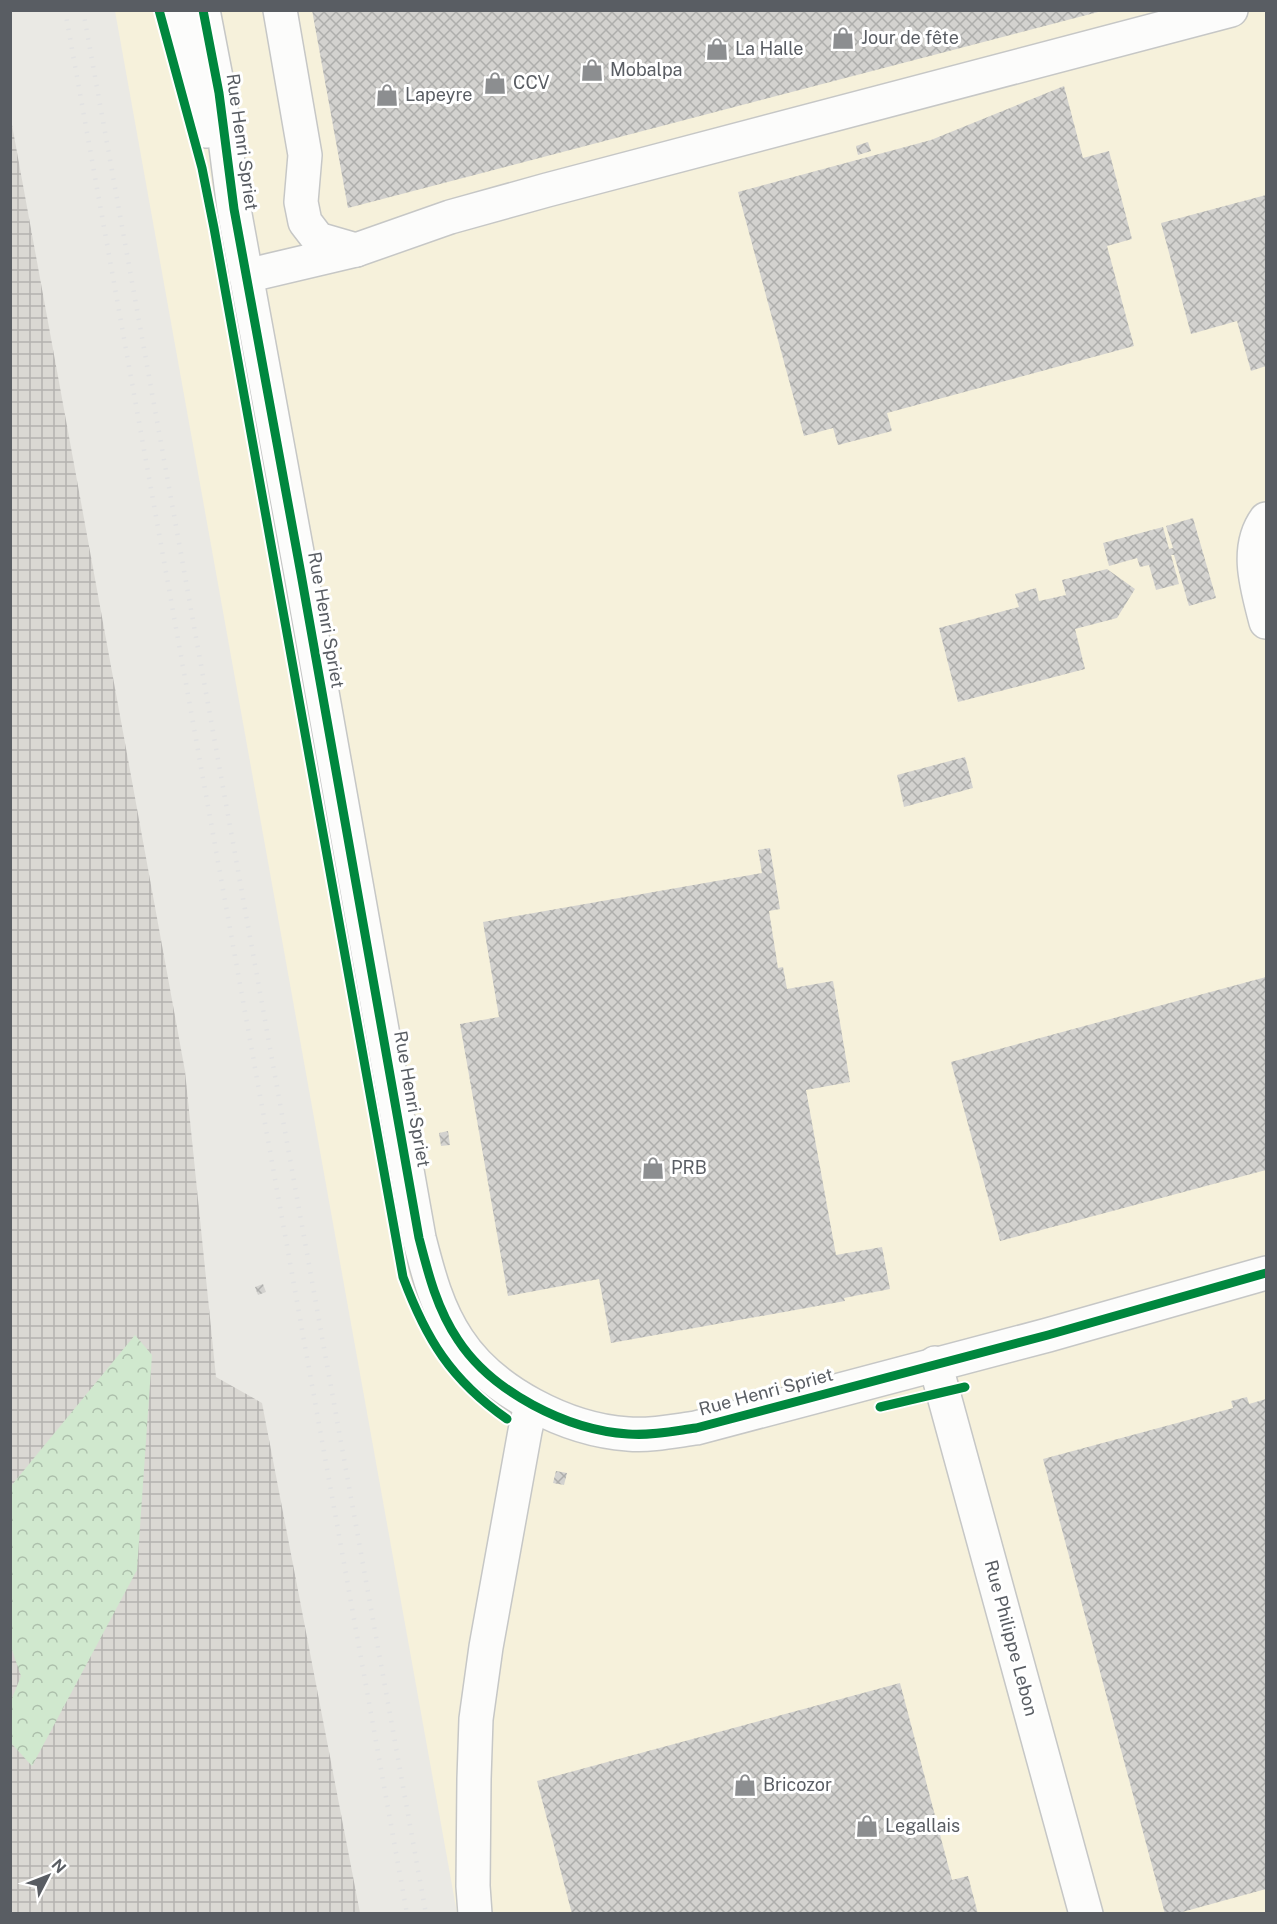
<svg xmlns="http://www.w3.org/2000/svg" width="1277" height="1924" viewBox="0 0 1277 1924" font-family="'Public Sans',sans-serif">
	<defs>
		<pattern id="industrial-grid" width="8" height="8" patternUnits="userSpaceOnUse" patternTransform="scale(1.5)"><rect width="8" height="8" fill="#dad8d3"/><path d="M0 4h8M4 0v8" fill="none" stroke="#b4b2af"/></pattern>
		<pattern id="forest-crowns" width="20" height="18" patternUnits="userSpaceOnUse" patternTransform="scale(1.5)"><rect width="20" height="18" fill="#d0e8ce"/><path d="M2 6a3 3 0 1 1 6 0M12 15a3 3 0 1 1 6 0" fill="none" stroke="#acbfab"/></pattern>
		<pattern id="building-cross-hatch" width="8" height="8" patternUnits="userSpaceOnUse" patternTransform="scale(1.5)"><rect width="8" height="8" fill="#d3d2cf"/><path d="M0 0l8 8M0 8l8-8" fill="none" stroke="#aeaeac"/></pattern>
	</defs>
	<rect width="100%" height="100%" fill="#eae9e4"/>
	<polygon fill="#f6f1db" points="115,11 1266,11 1266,1913 457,1913"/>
	<polygon fill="url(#industrial-grid)" points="10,114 185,1071 216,1377 262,1403 360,1913 11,1913"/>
	<polygon fill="url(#forest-crowns)" points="135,1335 152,1355 137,1570 32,1766 11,1743 11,1701 21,1676 11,1647 11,1486"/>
	<g fill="url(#building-cross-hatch)">
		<polygon points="312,10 1102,10 1102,11 348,208"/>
		<polygon points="1064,86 1083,158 1109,151 1132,239 1107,246 1134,346 887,413 892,431 838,445 833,428 804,436 738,192 931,140"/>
		<polygon points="868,142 871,151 858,155 856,146"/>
		<polygon points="1266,195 1266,366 1251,371 1237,321 1191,334 1161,223"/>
		<polygon points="1193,518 1216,598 1189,606 1174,555 1171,555 1179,584 1156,590 1149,565 1140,567 1137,558 1109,566 1103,543 1163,527 1169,549 1173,548 1166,526"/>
		<polygon points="1107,569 1135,589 1117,618 1075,629 1085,669 958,702 939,628 1019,607 1015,594 1036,588 1039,601 1066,595 1062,580"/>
		<polygon points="965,757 973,788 904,807 897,775"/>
		<polygon points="770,848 780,909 769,911 778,968 783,967 787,989 833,981 850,1082 806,1090 836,1255 882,1247 890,1289 844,1298 845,1301 611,1343 599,1279 508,1296 460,1024 499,1017 483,922 762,873 758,850"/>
		<polygon points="1266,977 1266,1170 1000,1241 951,1062"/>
		<polygon points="448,1131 450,1145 441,1146 439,1133"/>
		<polygon points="263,1284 266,1292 258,1295 255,1287"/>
		<polygon points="1247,1397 1249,1404 1266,1399 1266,1889 1175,1914 1165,1914 1043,1459 1233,1408 1231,1401"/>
		<polygon points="556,1471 567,1473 564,1485 553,1483"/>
		<polygon points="900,1683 952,1880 968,1876 978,1914 572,1914 537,1781"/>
	</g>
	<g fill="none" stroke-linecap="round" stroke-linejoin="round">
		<g stroke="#c6c7c6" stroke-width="36">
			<g id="minor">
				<polyline points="175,10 206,131"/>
				<path d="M 203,10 L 219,93 L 234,209 L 301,574 L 419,1238 C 428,1273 437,1309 458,1340 C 492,1392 567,1430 628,1434 C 650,1436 674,1431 696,1428 L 1048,1335 L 1266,1273"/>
				<polyline points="280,10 305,155 301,202 305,222 318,239 356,250"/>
				<polyline points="246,276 356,250 450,217 547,190 1231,10"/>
				<path d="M 1266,519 C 1244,549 1258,590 1266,622"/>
				<polyline points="935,1363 1086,1914"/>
				<polyline points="475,1914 473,1886 474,1779 476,1719 486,1647 525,1431 531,1405"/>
			</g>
		</g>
		<use href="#minor" stroke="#fcfcfb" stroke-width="33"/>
		<g stroke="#e2e2e2" stroke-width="4.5" stroke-dasharray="1.5 8" stroke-linecap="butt">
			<polyline points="65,10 407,1914"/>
			<polyline points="83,10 426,1914"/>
		</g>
		<g stroke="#fff" stroke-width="13">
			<g id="cycleway">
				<path d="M 159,10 L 202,168 L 214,228 L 403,1277 C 426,1339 451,1380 507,1419"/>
				<path d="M 203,10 L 219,93 L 234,209 L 301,574 L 419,1238 C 428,1273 437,1309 458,1340 C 492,1392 567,1430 628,1434 C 650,1436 674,1431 696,1428 L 1048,1335 L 1266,1273"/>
				<polyline points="880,1407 965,1387"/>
			</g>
		</g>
		<use href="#cycleway" stroke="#00873e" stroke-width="9"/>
	</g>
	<defs>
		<g id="shop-bare" transform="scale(1.8)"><path d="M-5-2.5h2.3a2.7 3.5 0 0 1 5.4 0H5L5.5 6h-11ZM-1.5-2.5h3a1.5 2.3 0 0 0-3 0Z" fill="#8c8e90" stroke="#fff" stroke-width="2.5" paint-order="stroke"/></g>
	</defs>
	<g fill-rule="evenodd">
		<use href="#shop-bare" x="843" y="38"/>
		<use href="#shop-bare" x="717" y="49"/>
		<use href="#shop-bare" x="592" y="70"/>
		<use href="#shop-bare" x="495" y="83"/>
		<use href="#shop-bare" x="387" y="95"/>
		<use href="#shop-bare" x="653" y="1168"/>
		<use href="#shop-bare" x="745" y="1785"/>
		<use href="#shop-bare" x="867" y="1826"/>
	</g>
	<g text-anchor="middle" stroke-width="6" stroke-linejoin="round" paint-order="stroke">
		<g font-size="18" fill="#595d63" stroke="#fff" text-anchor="start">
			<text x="861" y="44">Jour de fête</text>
			<text x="735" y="55">La Halle</text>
			<text x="610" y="76">Mobalpa</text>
			<text x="513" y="89">CCV</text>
			<text x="405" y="101">Lapeyre</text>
			<text x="671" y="1174">PRB</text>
			<text x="763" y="1791">Bricozor</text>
			<text x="885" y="1832">Legallais</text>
		</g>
		<g font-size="18" fill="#595d63" stroke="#fff">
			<text transform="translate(242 142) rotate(82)" y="6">Rue Henri Spriet</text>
			<text transform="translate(326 620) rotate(80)" y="6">Rue Henri Spriet</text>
			<text transform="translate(412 1099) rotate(80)" y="6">Rue Henri Spriet</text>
			<text transform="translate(766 1392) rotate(-15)" y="6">Rue Henri Spriet</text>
			<text transform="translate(1011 1638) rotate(75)" y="6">Rue Philippe Lebon</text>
		</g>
	</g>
	<rect width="1277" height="1924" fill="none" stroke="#595d63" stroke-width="24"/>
	<g transform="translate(48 1876) rotate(48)" stroke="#ffffff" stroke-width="4.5" paint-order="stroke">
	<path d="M0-4.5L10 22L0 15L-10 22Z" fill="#595d63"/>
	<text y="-9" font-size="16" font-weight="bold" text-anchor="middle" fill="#595d63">N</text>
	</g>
</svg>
